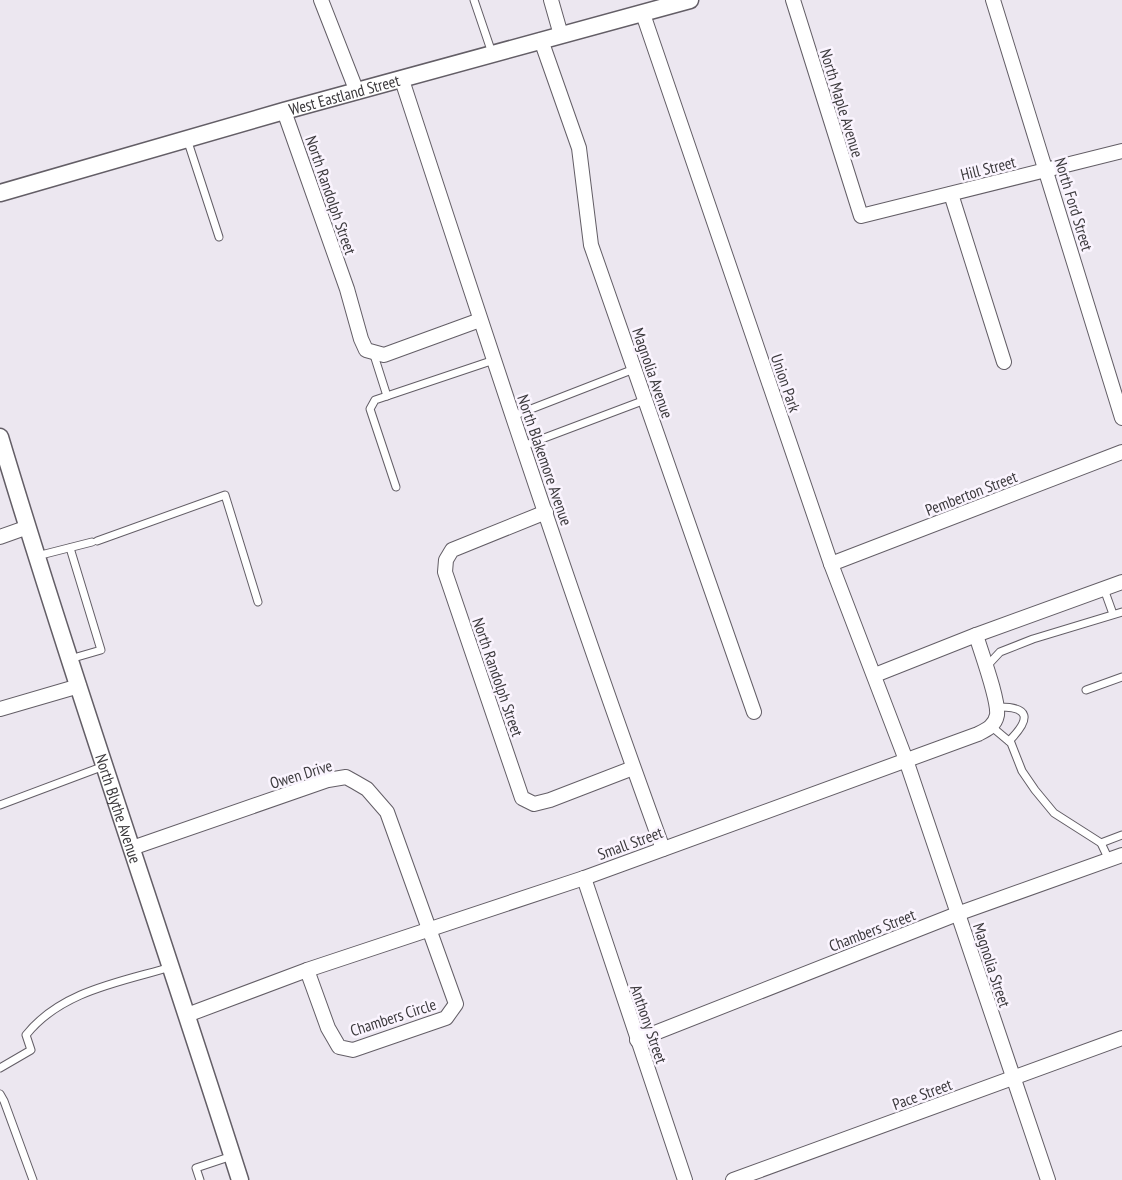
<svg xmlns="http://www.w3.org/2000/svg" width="1122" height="1180" viewBox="0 0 1122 1180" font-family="'PT Sans Narrow',sans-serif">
	<rect width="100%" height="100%" fill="#ece7f0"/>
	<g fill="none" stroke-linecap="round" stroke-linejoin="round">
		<g stroke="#635e66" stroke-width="9">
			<g id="service">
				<polyline points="474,0 492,53"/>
				<polyline points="187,139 219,237"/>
				<polyline points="373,352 387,396"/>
				<polyline points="513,416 634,369"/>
				<polyline points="523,446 645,400"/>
				<polyline points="396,487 370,409 375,400 494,360"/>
				<polyline points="97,541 225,495 258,602"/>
				<polyline points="70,548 101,650 70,659"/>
				<polyline points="37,556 92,542"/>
				<polyline points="1104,589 1113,614"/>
				<polyline points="986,667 1000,652 1033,639 1122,612"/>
				<polyline points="1086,690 1122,677"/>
				<path d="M 996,707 C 1031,706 1031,719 1009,741"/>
				<polyline points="992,727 1011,743 1022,771 1035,790 1054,813 1101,843 1109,860"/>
				<polyline points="0,805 104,766"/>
				<polyline points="1101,843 1122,835"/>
				<path d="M 0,1068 L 31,1050 L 26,1035 C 61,991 120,982 171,967"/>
				<polyline points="0,1094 4,1101 33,1180"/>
				<polyline points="200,1180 196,1168 232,1156"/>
			</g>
		</g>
		<g stroke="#635e66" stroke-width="16">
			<g id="minor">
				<polyline points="321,0 357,92"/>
				<polyline points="551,0 561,35"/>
				<polyline points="793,0 861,216 1122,151"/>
				<polyline points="993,0 1122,418"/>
				<polyline points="643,14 831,564 906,760 1048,1180"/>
				<polyline points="541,40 579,148 591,245 754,712"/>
				<path d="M 402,80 C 486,337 570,594 663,849"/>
				<polyline points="284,111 347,289 361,339 366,350 384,355 480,320"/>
				<polyline points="951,194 1004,362"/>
				<polyline points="546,512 452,550 446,560 445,572 522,798 534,804 550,800 633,768"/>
				<polyline points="0,537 28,527"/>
				<polyline points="831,564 1122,452"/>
				<polyline points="875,675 976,635 1122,582"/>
				<polyline points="0,709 79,686"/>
				<polyline points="132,848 328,780 346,777 355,782 367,789 387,812 456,1004 446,1018 353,1050 339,1047 328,1028 307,970"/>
				<polyline points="584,878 685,1180"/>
				<path d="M 187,1015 L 307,970 L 584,878 L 978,734 C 986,730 995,726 997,715 C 999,700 981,652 976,635"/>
				<polyline points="637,1040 957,914 1122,855"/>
				<polyline points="733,1180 1122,1038"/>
			</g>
		</g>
		<g stroke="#635e66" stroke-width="19">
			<g id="tertiary">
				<path id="s1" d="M 0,193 L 284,111 L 690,0"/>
				<path id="s2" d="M 0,437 C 75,686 161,932 240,1180"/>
			</g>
		</g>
		<use href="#service" stroke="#fff" stroke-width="7"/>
		<use href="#minor" stroke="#fff" stroke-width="14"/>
		<use href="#tertiary" stroke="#fff" stroke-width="16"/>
	</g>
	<g text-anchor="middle" stroke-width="5" stroke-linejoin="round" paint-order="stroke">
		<g font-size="16" fill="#3c3a3d" stroke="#faf4fe">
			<text dy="6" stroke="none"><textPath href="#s1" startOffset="358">West Eastland Street</textPath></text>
			<text transform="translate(842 103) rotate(73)" y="6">North Maple Avenue</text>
			<text transform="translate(988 168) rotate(-14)" y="6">Hill Street</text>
			<text transform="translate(331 195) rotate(71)" y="6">North Randolph Street</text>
			<text transform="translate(1074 204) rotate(73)" y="6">North Ford Street</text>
			<text transform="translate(653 373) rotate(71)" y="6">Magnolia Avenue</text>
			<text transform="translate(786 383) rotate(71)" y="6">Union Park</text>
			<text transform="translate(545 460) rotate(71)" y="6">North Blakemore Avenue</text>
			<text transform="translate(971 493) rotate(-21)" y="6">Pemberton Street</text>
			<text transform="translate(498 677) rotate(71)" y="6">North Randolph Street</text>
			<text transform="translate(301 774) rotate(-17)" y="6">Owen Drive</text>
			<text dy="6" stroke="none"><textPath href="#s2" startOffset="390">North Blythe Avenue</textPath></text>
			<text transform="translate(630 843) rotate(-20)" y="6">Small Street</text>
			<text transform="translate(872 930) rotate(-21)" y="6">Chambers Street</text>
			<text transform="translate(992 965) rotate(72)" y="6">Magnolia Street</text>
			<text transform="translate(393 1017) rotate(-18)" y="6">Chambers Circle</text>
			<text transform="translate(649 1024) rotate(71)" y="6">Anthony Street</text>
			<text transform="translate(922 1094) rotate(-20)" y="6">Pace Street</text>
		</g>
	</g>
</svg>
